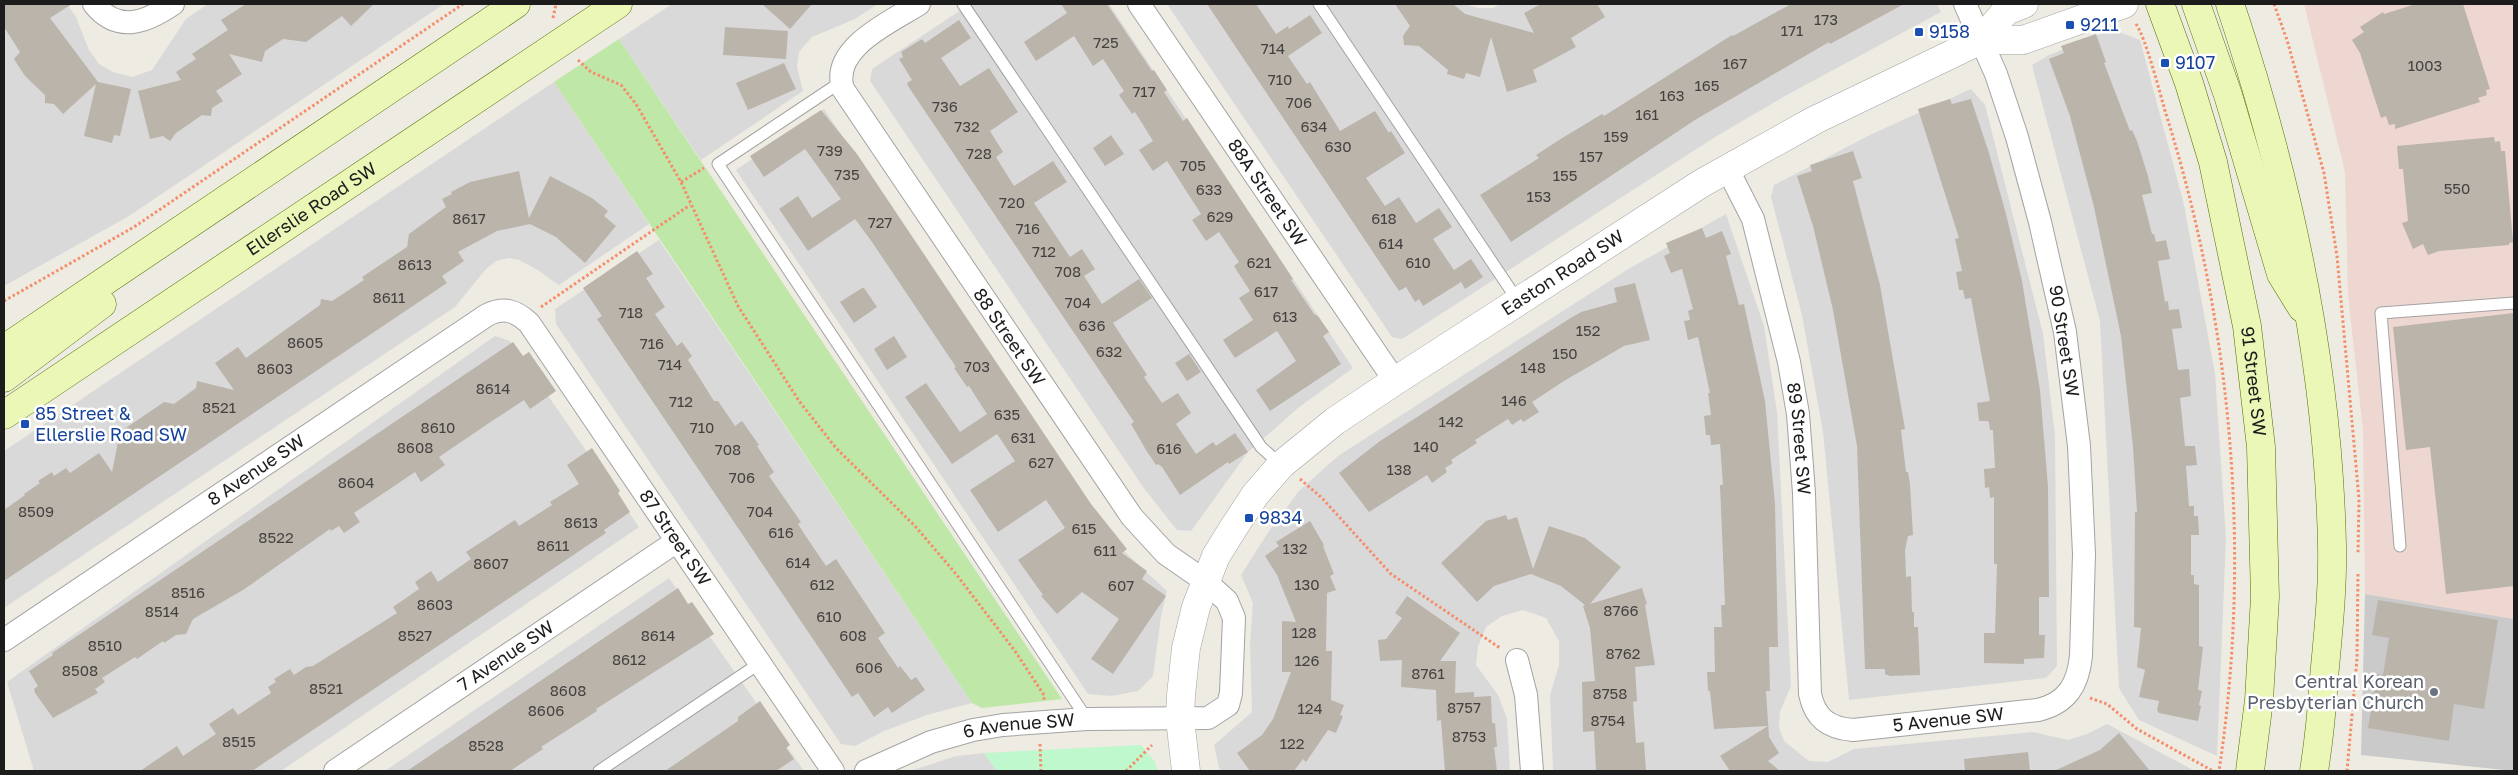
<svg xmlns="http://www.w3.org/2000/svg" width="2518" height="775" viewBox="0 0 2518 775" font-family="'Golos Text',sans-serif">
	<rect width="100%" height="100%" fill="#edebe2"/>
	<g fill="#dad9d9">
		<polygon points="4,4 67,4 76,17 89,50 99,64 113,72 132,77 152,70 186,19 208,4 444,4 129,216 4,286"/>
		<polygon points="672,4 878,4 855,19 812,37 799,52 797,67 803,91 701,160 619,39"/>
		<polygon points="970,4 1109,4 1353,368 1298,408 1248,452 1191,531 1177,530 1143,487 870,81 872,69"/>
		<polygon points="1167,4 1465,4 1477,8 1493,8 1501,4 1937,4 1941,12 1785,96 1715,137 1402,339 1392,337"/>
		<polygon points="2112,29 2140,40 2184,205 2215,374 2226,538 2217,756 2139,720 2119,688 2100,321 2032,65 2049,55"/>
		<polygon points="554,82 649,224 559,285 536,269 519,260 509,258 496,261 486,269 455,307 4,608 4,451"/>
		<polygon points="1971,89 1985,105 2043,334 2055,436 2057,666 2046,678 1849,700 1823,432 1802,315 1771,197 1774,185 1870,135"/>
		<polygon points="824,109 1108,530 1126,553 1167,591 1161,616 1153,676 1138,691 1111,696 1088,694 736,170"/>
		<polygon points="1726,214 1764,326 1777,412 1791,686 1780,712 1779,727 1784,741 1809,761 1828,762 1854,749 2033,732 2068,740 2087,734 2107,724 2195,771 1553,771 1550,695 1559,665 1559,641 1546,618 1523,610 1502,616 1486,627 1478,646 1476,665 1498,695 1507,719 1510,771 1220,771 1214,745 1252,712 1250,644 1253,603 1241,575 1269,531 1299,491 1338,456 1625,271"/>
		<polygon points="659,240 972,703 927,715 884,731 855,746 841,744 556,324 555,309"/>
		<polygon points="495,336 510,341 639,527 281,771 34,771 7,682"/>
		<polygon points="669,578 804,771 385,771"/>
		<polygon points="984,753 997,771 910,771 956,756"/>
	</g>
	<polygon fill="#eed6d1" points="2304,4 2514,4 2514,619 2365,594 2363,430 2348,295 2345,172"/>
	<polygon fill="#cacaca" points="2365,594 2514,619 2514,771 2361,755"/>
	<polygon fill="#bee7a8" points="619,39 1062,699 982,708 972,703 554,82"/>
	<polygon fill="#bff8cc" points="1141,745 1155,762 1158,771 997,771 984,753"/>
	<g fill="#bab4ab">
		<polygon points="4,4 72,4 50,18 98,82 131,89 120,136 114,135 112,143 84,136 96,84 63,114 54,104 45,103 45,95 25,76 14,59 20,52 4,27"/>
		<polygon points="246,4 374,4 351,26 342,16 306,42 283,39 265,51 262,62 229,54 242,74 216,91 223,101 212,108 211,116 202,115 176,133 170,141 163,136 150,139 138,91 181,80 176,72 196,59 192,54 228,30 221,20"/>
		<polygon points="762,4 812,4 790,29"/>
		<polygon points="1061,4 1107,4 1152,71 1154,70 1167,90 1164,92 1183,121 1187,118 1293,279 1291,280 1314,314 1318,316 1329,332 1323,336 1341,364 1270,411 1256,390 1296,361 1277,331 1235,358 1223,340 1253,320 1239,298 1250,291 1234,266 1239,262 1219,232 1206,241 1192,220 1201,214 1167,161 1153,171 1139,150 1153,141 1135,112 1132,114 1119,95 1124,91 1103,59 1093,66 1074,36 1036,61 1024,42 1067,13"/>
		<polygon points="1207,4 1256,4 1276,34 1288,26 1289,29 1310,15 1322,33 1288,56 1307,84 1310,82 1340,131 1375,111 1389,133 1391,131 1405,153 1366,178 1385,206 1399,197 1416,223 1439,208 1452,227 1433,239 1454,270 1471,259 1483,277 1465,289 1461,282 1423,306 1419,299 1415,302 1406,287 1399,291"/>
		<polygon points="1395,4 1453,4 1465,14 1534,33 1524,13 1541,4 1597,4 1605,17 1571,38 1576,47 1533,70 1537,82 1507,92 1491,37 1480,77 1466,73 1464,79 1447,74 1448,70 1419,46 1404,45 1403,36 1410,26"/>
		<polygon points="1791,4 1904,4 1830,44 1829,42 1695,120 1511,242 1480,195 1539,158 1536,155 1559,140 1602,114 1604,116 1732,35 1733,36"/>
		<polygon points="2416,4 2463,4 2490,89 2486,90 2487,95 2478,98 2480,102 2395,129 2395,124 2389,125 2386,116 2381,118 2360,53 2352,40 2364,32 2360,27 2383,12 2384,14"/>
		<polygon points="959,20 971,38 941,58 960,86 989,68 1018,112 990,131 1003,152 996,157 1014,186 1053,161 1067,182 1034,203 1070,257 1082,249 1095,269 1084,276 1102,304 1139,279 1152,298 1113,323 1147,375 1144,377 1162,403 1178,393 1191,413 1176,424 1196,454 1213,442 1216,446 1235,433 1248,452 1229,464 1228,462 1180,495 1162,467 1158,464 1156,465 1146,450 1131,424 1134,422 908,86 907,83 912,80 899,59 903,57 901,52 922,39 925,43"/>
		<polygon points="725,27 788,31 786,59 723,55"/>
		<polygon points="2096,34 2106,62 2104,63 2130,131 2132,130 2137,141 2148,176 2152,193 2142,195 2152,234 2154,234 2156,242 2166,240 2170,259 2158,261 2165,302 2168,301 2169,310 2179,309 2182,328 2172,329 2178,370 2189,369 2191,396 2180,398 2185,446 2195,446 2197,465 2186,466 2189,506 2194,506 2194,516 2198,516 2199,535 2191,535 2191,575 2194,575 2194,584 2199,585 2199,646 2203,647 2198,690 2202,691 2199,705 2201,706 2198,721 2159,713 2157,710 2159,701 2139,697 2145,670 2137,667 2141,628 2134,627 2135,512 2137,512 2133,447 2121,336 2094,207 2070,116 2049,59 2064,53 2061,46"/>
		<polygon points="784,63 796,89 748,110 736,83"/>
		<polygon points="1950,99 1952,104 1971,99 1989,153 2006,214 2022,281 2040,390 2048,487 2049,597 2039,597 2039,635 2045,635 2044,658 2024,659 2024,664 1984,663 1984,633 1995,633 1997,564 1994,564 1994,497 1990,498 1989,487 1985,488 1984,469 1995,468 1993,430 1990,430 1989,422 1987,421 1979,421 1977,403 1990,401 1971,298 1965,299 1963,290 1959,290 1956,272 1962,271 1955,239 1959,238 1918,109"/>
		<polygon points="821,110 857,154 1091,504 1127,549 1122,553 1147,571 1142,579 1166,596 1113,674 1091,659 1119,619 1082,592 1057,614 1041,596 1043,595 1018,560 1065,528 1046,500 998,532 970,490 1015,461 997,434 952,464 905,397 926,383 960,432 987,414 969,386 967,387 954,368 956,367 872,242 855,219 808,251 779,209 798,196 812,218 841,199 805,149 764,177 750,156"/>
		<polygon points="1111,135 1124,154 1105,166 1093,148"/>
		<polygon points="2494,137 2495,142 2500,141 2501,151 2505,151 2513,242 2509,243 2509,245 2439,251 2428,255 2423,244 2413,249 2402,223 2408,221 2403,169 2399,169 2397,146"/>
		<polygon points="1853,151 1862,178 1853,181 1880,285 1905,429 1901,430 1906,472 1908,472 1910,484 1913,535 1908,536 1905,550 1906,577 1911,576 1912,612 1914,612 1914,627 1918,627 1920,675 1890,676 1885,674 1885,669 1865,669 1857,446 1833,310 1813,226 1797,176 1812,171 1810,165"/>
		<polygon points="519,171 529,218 550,176 592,198 608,211 604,216 616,226 585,263 556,237 530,224 497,231 458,252 464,261 442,276 447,283 4,581 4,510 25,495 24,494 40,483 38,481 52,472 54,476 66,468 70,473 99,453 112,472 120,432 164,402 174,404 196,388 197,381 234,390 215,363 238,347 246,358 320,305 321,299 332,301 364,280 362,277 407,247 409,234 446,207 442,199 452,194 451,192 470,182"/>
		<polygon points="1702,228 1706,238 1722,231 1731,254 1726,256 1739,305 1744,304 1765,401 1775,504 1778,647 1769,647 1770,691 1766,691 1769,737 1779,753 1768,761 1780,771 1730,771 1720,756 1768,726 1714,729 1710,691 1708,691 1707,672 1715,672 1714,627 1722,627 1721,605 1725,605 1720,485 1723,485 1720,444 1711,445 1710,435 1706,435 1704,416 1711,415 1708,393 1710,393 1698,337 1688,340 1684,321 1690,320 1688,311 1693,309 1682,269 1671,273 1664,256 1670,253 1666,243"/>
		<polygon points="637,251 653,274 646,278 665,307 655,314 677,346 682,342 692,356 688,360 714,401 718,401 735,426 742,421 759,445 757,446 774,472 769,476 801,522 798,524 805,535 826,566 836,559 885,633 878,638 898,668 900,666 911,680 916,677 925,690 892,713 888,707 874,717 858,693 852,697 597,319 602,316 583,288"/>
		<polygon points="1635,283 1650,340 1624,346 1564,381 1532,402 1539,412 1523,422 1521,419 1512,425 1508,419 1475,440 1477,443 1451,460 1453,463 1445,468 1447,472 1432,483 1427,475 1369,512 1339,473 1380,441 1569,319 1581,312 1617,302 1614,288"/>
		<polygon points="862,288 864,288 877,307 854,323 840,302"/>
		<polygon points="2514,313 2514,586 2446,594 2430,447 2406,450 2393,327"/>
		<polygon points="894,336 907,357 887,370 874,349"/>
		<polygon points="513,342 523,356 529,352 556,391 530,409 524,400 492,421 439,457 445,465 421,482 415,472 354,513 360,522 344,533 339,526 331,531 330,529 243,590 193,619 186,634 176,635 164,643 163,641 137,659 135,657 102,678 105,682 95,689 98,693 53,718 35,693 34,689 38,686 29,671 53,655 52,653"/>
		<polygon points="1189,354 1201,372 1187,381 1175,363"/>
		<polygon points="592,448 620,491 618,493 630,512 604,530 606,533 252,771 140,771 177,746 183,756 216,734 209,724 233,708 238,715 271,693 268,687 276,682 274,679 290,669 294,675 306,667 313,666 397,613 393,607 419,589 415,582 431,571 438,582 471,559 466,552 515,520 519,526 552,505 550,502 579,484 567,465"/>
		<polygon points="1506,515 1508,520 1517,517 1533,569 1549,526 1585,538 1621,567 1590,604 1642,588 1647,604 1645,605 1655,665 1635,667 1637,701 1633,702 1636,743 1644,742 1646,771 1596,771 1594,731 1583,732 1582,682 1595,681 1590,628 1583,606 1585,605 1561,586 1531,574 1494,586 1477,602 1441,563 1486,521"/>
		<polygon points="1310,521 1324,545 1323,546 1334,574 1330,576 1336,590 1327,593 1326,651 1332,651 1331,700 1344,705 1340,715 1343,716 1336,733 1328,730 1306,762 1303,759 1294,771 1250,771 1237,753 1262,735 1273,719 1291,672 1282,672 1282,621 1296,622 1277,575 1265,556 1279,546 1276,542"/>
		<polygon points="678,588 688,604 692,602 714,634 596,709 597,711 541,747 543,749 510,771 407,771"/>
		<polygon points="1407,596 1460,633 1440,661 1456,661 1455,693 1474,692 1474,697 1491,696 1492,723 1495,723 1497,747 1494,747 1497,771 1445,771 1441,720 1437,721 1436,690 1401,687 1402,660 1380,661 1378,640 1386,639 1402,618 1395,613"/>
		<polygon points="2378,600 2498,620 2484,709 2454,704 2449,741 2368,728 2377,674 2383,675 2389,638 2372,635"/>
		<polygon points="760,701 790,745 786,748 794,759 776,771 665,771 738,721 738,717"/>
		<polygon points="2119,733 2150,771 2054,771 2100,750"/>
		<polygon points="2028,752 2030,771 1965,771 1964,759"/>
	</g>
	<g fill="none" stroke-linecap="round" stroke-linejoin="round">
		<g stroke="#a3a3a3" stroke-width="13">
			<g id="service">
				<polyline points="963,4 1261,447 1281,465"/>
				<polyline points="1319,4 1518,301"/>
				<polyline points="841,82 718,164 1087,719"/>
				<polyline points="2400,546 2381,313 2514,303"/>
				<polyline points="599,771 760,663"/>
			</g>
		</g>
		<g stroke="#a3a3a3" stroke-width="24">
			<g id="minor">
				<path d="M 94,4 C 118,34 147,22 173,4"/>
				<path id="s1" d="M 1139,4 L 1395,381"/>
				<path id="s2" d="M 1727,168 L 1753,219 L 1789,362 L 1798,414 L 1804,493 L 1810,694 C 1815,718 1828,728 1853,730 L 2038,710 C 2067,703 2078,685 2081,656 L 2084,554 L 2079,446 L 2065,332 L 2040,222 L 2017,137 L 1996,74 L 1965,4"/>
				<path id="s3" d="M 4,640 L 487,315 C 504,307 515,310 529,323 L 833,771"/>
				<polyline points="1517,660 1526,695 1532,771"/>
				<path id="s4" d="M 335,771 L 677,541"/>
				<path id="s5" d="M 866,771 L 931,742 L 973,730 L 1003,725 L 1087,719 L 1208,718 L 1228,705 L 1231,693 L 1234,618 L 1227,601 L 1205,581 L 1166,554 L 1132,517 L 843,89 C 830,48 891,22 919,4"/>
			</g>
		</g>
		<g stroke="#a3a3a3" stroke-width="29">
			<g id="tertiary">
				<polyline points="1981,40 2023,40 2124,4"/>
				<path id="s6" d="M 1186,771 L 1180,719 L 1181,695 L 1186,648 L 1196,607 L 1216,556 L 1234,527 L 1255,495 L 1281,465 L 1335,421 L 1395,381 L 1702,183 L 1815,120 L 1981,40 L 2006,11 L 2024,4"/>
			</g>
		</g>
		<g stroke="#546f07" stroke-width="29">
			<g id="secondary">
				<path id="s7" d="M 2160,4 L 2189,83 L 2213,162 L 2247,326 L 2261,447 L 2265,597 L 2259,700 L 2250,771"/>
				<polyline points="2196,4 2228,95 2281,274 2302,308"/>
				<path d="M 2230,4 C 2288,178 2328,361 2332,545 C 2333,589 2328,634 2324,678 C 2322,709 2319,740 2314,771"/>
				<polyline points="4,349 516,4"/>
				<polyline points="4,378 102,304"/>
				<path id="s8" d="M 4,415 L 618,4"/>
			</g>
		</g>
		<g stroke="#f68d6a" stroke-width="3" stroke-dasharray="2.5 2.5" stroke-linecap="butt">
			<polyline points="2274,4 2287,40 2324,173 2337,256 2359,499 2358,554"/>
			<polyline points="553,18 556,4"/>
			<path d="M 2136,24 C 2146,38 2160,94 2166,114 C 2232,324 2252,553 2219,771"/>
			<polyline points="578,60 591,72 621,85 636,104 681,182 738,306 799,401 836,448 915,526 956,574 1015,651 1044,695 1044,701"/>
			<polyline points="681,182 704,168"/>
			<polyline points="4,301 134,227 463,4"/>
			<polyline points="541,307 690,205"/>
			<polyline points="1300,479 1322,498 1391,574 1500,648"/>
			<polyline points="2090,698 2107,704 2137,729 2213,771"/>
			<polyline points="1040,744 1041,771"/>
			<polyline points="1126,771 1152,745"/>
			<polyline points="2347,771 2357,659 2358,572"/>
		</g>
		<use href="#service" stroke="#fff" stroke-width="11"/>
		<use href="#minor" stroke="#fff" stroke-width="22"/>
		<use href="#tertiary" stroke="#fff" stroke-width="28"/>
		<use href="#secondary" stroke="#eaf7b6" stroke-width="28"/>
	</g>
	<g fill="#1a4fb4" stroke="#fff" stroke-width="2">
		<rect x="2065" y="20" width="10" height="10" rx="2.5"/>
		<rect x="1914" y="27" width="10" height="10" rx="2.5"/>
		<rect x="2160" y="58" width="10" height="10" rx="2.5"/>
		<rect x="20" y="419" width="10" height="10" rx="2.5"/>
		<rect x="1244" y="513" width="10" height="10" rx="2.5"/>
	</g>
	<circle fill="#6b7280" stroke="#fff" stroke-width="2" cx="2434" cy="692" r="5"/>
	<g text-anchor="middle" stroke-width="5" stroke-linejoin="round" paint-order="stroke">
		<g font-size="15" fill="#444240">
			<text x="1826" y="25">173</text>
			<text x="1792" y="36">171</text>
			<text x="1106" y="48">725</text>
			<text x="1273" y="54">714</text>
			<text x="1735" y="69">167</text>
			<text x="2425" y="71">1003</text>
			<text x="1280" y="85">710</text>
			<text x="1707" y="91">165</text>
			<text x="1144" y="97">717</text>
			<text x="1672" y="101">163</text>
			<text x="1299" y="108">706</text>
			<text x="945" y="112">736</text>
			<text x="1647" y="120">161</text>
			<text x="967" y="132">732</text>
			<text x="1314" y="132">634</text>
			<text x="1616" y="142">159</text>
			<text x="1338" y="152">630</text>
			<text x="830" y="156">739</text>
			<text x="979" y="159">728</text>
			<text x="1591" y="162">157</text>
			<text x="1193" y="171">705</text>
			<text x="847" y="180">735</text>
			<text x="1565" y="181">155</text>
			<text x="2457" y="194">550</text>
			<text x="1209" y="195">633</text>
			<text x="1539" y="202">153</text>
			<text x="1012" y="208">720</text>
			<text x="1220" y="222">629</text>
			<text x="469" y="224">8617</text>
			<text x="1384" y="224">618</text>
			<text x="880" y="228">727</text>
			<text x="1028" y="234">716</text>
			<text x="1391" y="249">614</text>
			<text x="1044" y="257">712</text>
			<text x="1259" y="268">621</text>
			<text x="1418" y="268">610</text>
			<text x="415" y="270">8613</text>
			<text x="1068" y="277">708</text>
			<text x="1266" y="297">617</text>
			<text x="389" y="303">8611</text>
			<text x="1078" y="308">704</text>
			<text x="631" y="318">718</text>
			<text x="1285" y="322">613</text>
			<text x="1092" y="331">636</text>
			<text x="1588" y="336">152</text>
			<text x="305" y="348">8605</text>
			<text x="652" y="349">716</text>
			<text x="1109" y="357">632</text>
			<text x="1565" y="359">150</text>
			<text x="670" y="370">714</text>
			<text x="977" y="372">703</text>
			<text x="1533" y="373">148</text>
			<text x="275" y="374">8603</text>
			<text x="493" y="394">8614</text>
			<text x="1514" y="406">146</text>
			<text x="681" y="407">712</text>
			<text x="219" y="413">8521</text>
			<text x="1007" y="420">635</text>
			<text x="1451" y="427">142</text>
			<text x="438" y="433">8610</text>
			<text x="702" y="433">710</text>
			<text x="1023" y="443">631</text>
			<text x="1426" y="452">140</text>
			<text x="415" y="453">8608</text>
			<text x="1169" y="454">616</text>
			<text x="728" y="455">708</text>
			<text x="1041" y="468">627</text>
			<text x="1399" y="475">138</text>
			<text x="742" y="483">706</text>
			<text x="356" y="488">8604</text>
			<text x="36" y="517">8509</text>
			<text x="760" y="517">704</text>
			<text x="581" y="528">8613</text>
			<text x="1084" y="534">615</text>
			<text x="781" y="538">616</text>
			<text x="276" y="543">8522</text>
			<text x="553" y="551">8611</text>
			<text x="1295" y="554">132</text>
			<text x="1105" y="556">611</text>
			<text x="798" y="568">614</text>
			<text x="491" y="569">8607</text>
			<text x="822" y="590">612</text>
			<text x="1307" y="590">130</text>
			<text x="1121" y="591">607</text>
			<text x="188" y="598">8516</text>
			<text x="435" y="610">8603</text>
			<text x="1621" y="616">8766</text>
			<text x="162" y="617">8514</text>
			<text x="829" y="622">610</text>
			<text x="1304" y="638">128</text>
			<text x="415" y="641">8527</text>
			<text x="658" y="641">8614</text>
			<text x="853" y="641">608</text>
			<text x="105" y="651">8510</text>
			<text x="1623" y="659">8762</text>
			<text x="629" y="665">8612</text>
			<text x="1307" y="666">126</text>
			<text x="869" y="673">606</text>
			<text x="80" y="676">8508</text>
			<text x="1428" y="679">8761</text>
			<text x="326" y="694">8521</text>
			<text x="568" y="696">8608</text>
			<text x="1610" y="699">8758</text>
			<text x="1464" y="713">8757</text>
			<text x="1310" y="714">124</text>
			<text x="546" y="716">8606</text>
			<text x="1608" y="726">8754</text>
			<text x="1469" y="742">8753</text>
			<text x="239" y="747">8515</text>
			<text x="1292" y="749">122</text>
			<text x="486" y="751">8528</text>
		</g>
		<g font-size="18" fill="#164399" stroke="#fff" text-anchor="start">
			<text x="2080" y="31">9211</text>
			<text x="1929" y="38">9158</text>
			<text x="2175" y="69">9107</text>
			<text x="35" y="420">85 Street &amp;<tspan x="35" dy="21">Ellerslie Road SW</tspan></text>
			<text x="1259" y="524">9834</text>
		</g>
		<g font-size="18" fill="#1c1c1c" stroke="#fff">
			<text dy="6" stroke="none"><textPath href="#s1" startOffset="228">88A Street SW</textPath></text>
			<text dy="6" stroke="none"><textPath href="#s8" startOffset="370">Ellerslie Road SW</textPath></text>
			<text dy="6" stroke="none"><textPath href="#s6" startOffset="674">Easton Road SW</textPath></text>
			<text transform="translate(1009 337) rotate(56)" y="6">88 Street SW</text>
			<text transform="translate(2064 341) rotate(81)" y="6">90 Street SW</text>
			<text dy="6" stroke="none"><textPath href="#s7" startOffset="390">91 Street SW</textPath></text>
			<text dy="6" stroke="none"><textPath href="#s2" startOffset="282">89 Street SW</textPath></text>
			<text dy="6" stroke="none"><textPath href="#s3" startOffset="304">8 Avenue SW</textPath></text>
			<text dy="6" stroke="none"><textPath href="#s3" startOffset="888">87 Street SW</textPath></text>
			<text dy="6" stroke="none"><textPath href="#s4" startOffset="206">7 Avenue SW</textPath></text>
			<text dy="6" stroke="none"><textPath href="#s2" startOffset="695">5 Avenue SW</textPath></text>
			<text dy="6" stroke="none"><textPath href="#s5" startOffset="161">6 Avenue SW</textPath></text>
		</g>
		<g font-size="18" fill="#5b616d" stroke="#fff" text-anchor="end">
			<text x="2424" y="688">Central Korean<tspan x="2424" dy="21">Presbyterian Church</tspan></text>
		</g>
	</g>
	<rect width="2518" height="775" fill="none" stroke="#1c1c1c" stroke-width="10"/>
</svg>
